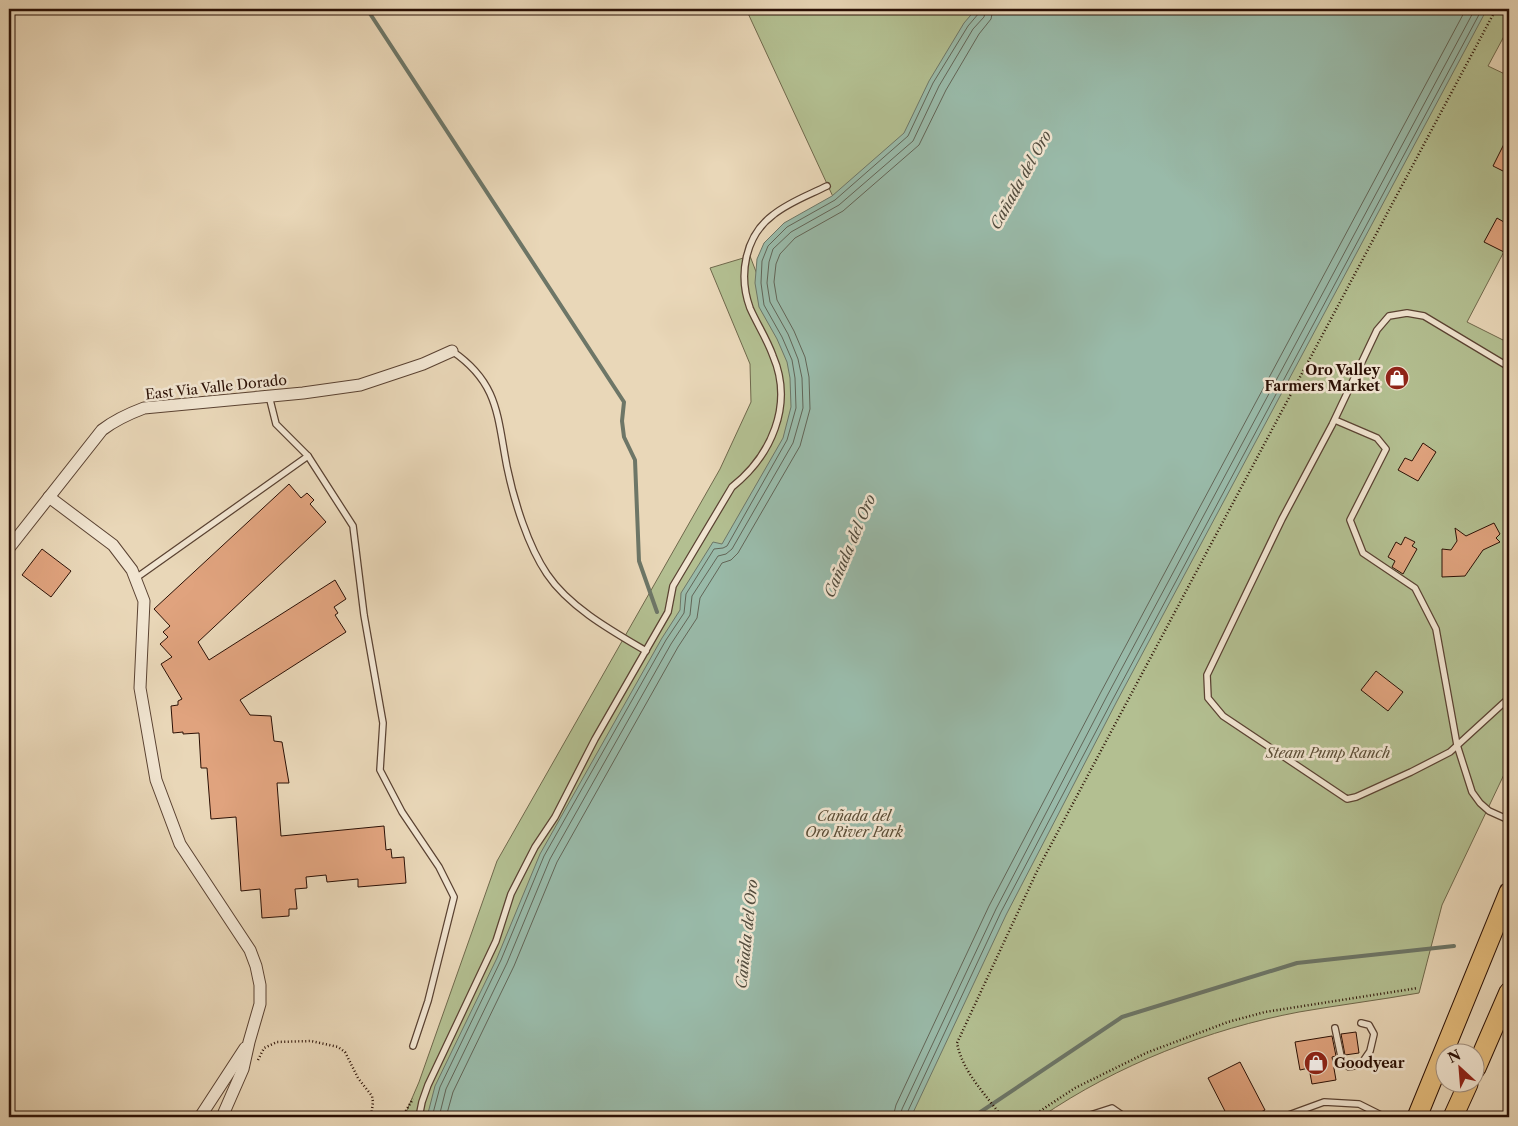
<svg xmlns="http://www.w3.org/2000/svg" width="1518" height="1126" viewBox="0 0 1518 1126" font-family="'Libre Caslon Text',serif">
	<rect width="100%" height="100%" fill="#e9d7b8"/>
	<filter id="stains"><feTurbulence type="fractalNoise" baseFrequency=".004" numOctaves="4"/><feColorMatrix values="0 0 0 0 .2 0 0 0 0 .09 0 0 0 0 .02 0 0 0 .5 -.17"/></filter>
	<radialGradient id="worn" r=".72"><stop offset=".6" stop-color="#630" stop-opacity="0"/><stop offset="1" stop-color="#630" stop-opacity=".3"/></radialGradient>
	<path fill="#b3bf91" stroke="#6f684b" d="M 746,9 L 1509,9 L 1509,27 L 1488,66 L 1509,76 L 1509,242 L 1467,322 L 1509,343 L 1509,764 L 1442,905 L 1419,993 C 1379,1000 1339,1005 1299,1012 C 1209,1029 1117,1065 1041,1117 L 404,1117 L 419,1082 L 497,861 L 720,469 L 751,402 L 750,364 L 710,268 L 750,256 L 811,415 L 879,296 Z"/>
	<polygon fill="#99baa9" stroke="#6d7667" points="976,9 1487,9 1117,701 1006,915 911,1117 427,1117 435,1086 497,958 540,854 662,638 680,610 681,593 713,542 722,544 783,438 791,407 790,378 787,362 777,339 759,307 755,283 757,259 764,243 784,223 832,196 904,133 929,81 964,23"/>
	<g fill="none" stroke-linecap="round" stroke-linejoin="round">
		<g stroke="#626557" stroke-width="1">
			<polyline points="432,1117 440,1087 501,960 544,856 666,640 684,613 686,594 714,549 723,548 727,546 787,440 796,408 795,378 792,360 782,337 764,305 761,283 762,261 768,246 787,227 835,200 908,136 933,83 968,26 979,13 979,9"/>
			<polyline points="439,1117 446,1089 507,963 550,859 671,644 690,615 692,596 718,556 726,554 732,549 793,443 803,408 802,378 798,359 788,334 770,302 767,283 769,262 773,249 791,232 839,205 913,141 939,86 973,29 984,17 986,9"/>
			<polyline points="446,1117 453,1092 514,966 557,862 678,647 697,618 700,598 722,563 731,560 738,553 800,446 810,409 809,377 805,357 794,331 777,300 774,282 776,264 780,254 795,238 843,211 919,145 946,90 979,34 991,19 993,9"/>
			<polyline points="893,1117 896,1105 989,906 1101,692 1466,9"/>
			<polyline points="900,1117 902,1109 996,909 1107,696 1475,9"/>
			<polyline points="907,1117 908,1111 1001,912 1113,699 1482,9"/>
		</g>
		<g stroke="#6d7667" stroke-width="4">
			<polyline points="367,9 624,402 622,421 624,437 635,460 639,561 657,612"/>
			<polyline points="973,1117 1122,1017 1297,963 1454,946"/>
		</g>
	</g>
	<g fill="#e0a37e" stroke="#2b1005">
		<polygon points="1509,134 1509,174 1493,166"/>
		<polygon points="1497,218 1509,225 1509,242 1504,252 1484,242"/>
		<polygon points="1423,443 1436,452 1418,481 1398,470 1405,458 1412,461"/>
		<polygon points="289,484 301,498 307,493 314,500 310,504 326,522 198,642 209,660 335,580 346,599 334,607 338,613 335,615 346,632 240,700 250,715 271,716 274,741 282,742 289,783 277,783 281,836 384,826 386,850 391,849 392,858 404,857 406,883 358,887 358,879 327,882 326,875 306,877 307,888 295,889 297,909 289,909 289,916 262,918 260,889 241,891 236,817 211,819 207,768 201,768 199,733 183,734 183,732 173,733 171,706 178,705 178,701 182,699 161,664 172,657 160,644 168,637 163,632 170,626 154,609"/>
		<polygon points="1494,523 1500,534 1496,538 1500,542 1483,550 1465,576 1442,577 1442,549 1451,550 1457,541 1455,528 1466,536"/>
		<polygon points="1405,537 1415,542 1412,546 1417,549 1403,574 1392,567 1395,561 1388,557 1396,542 1401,545"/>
		<polygon points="42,549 71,571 51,597 22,575"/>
		<polygon points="1376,671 1403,692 1388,711 1361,690"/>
		<polygon points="1356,1032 1359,1053 1345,1055 1341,1034"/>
		<polygon points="1332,1036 1336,1056 1332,1057 1336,1080 1312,1084 1309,1068 1300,1070 1295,1042"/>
		<polygon points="1240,1062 1265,1110 1251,1117 1228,1117 1208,1078"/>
	</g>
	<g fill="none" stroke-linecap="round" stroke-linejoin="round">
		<g stroke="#5a4232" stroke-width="8">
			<g id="service">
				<path d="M 452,351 C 499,383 497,416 507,467 C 514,501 528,546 547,574 C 569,607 612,631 646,651"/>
				<polyline points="1509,367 1424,316 1407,313 1389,316 1377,330 1332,425 1282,519 1207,675 1208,698 1223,716 1347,799 1356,797 1411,772 1450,752 1509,698"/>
				<polyline points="269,396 276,424 308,456 353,526 364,615 383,723 380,770 402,812 439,867 454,897 428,1001 413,1046"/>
				<polyline points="1335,420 1377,438 1386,449 1350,520 1363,553 1415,588 1436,629 1457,745 1472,792 1480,803 1489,811 1509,820"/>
				<polyline points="136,578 308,456"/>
				<polyline points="1335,1028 1342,1061 1349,1067 1361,1064 1370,1051 1374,1034 1369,1025 1361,1023"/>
				<path d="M 419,1117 L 422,1102 L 428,1085 L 496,941 L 511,894 L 535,847 L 555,817 L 595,739 L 668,612 L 673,586 L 732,487 C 771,456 794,405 773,356 C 767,339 757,324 750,308 C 738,275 745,236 773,215 C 789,202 809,195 827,186"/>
				<polyline points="1084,1117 1112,1108 1125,1117"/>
				<polyline points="1283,1117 1324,1102 1359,1104 1385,1117"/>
			</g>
		</g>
		<g stroke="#5a4232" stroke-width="13">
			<g id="minor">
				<polyline points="49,497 113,545 132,570 144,601 140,688 156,780 180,844 250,950 256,966 260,985 260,1004 249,1042 243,1069 222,1117"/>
				<path d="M 9,548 L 102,430 C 115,420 128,414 144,408 L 303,393 L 360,385 L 423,364 L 452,351"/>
				<polyline points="200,1117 245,1048"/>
			</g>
		</g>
		<g stroke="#2b1005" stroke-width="21">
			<g id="trunk">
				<polyline points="1476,1068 1509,992"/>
				<polyline points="1417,1117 1509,892"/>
				<polyline points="1453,1117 1468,1084"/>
			</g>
		</g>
		<g stroke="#2b1005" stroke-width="2.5" stroke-dasharray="1 2.5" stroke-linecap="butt">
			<polyline points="258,1060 264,1048 277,1042 311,1041 338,1047 345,1052 358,1078 372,1096 373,1102 371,1117"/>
			<polyline points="402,1117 413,1099"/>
			<path d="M 1002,1117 C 986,1095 962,1071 957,1043 L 1038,869 L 1496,9"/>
			<polyline points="1031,1117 1075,1088 1146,1053 1228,1022 1265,1012 1418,988"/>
		</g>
		<use href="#service" stroke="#f1e5d1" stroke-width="5.5"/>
		<use href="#minor" stroke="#f1e5d1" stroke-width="11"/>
		<use href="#trunk" stroke="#e4bc7c" stroke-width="19"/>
	</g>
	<defs>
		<g id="shop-disc" transform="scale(1.25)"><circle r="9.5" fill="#8f2418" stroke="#f1e5d1"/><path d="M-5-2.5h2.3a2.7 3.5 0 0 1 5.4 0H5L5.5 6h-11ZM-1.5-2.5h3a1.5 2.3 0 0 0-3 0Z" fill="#fff"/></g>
	</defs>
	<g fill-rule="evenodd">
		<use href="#shop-disc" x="1397" y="378"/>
		<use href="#shop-disc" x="1316" y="1063"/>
	</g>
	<g text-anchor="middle" stroke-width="5" stroke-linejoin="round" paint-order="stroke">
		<g font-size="14" font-weight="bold" fill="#2b1005" stroke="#f1e5d1" text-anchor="end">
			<text x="1380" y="375">Oro Valley<tspan x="1380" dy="16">Farmers Market</tspan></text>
			<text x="1334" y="1068" text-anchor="start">Goodyear</text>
		</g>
		<g font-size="14" fill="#2b1005" stroke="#f1e5d1">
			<text transform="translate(216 387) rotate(-6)" y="5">East Via Valle Dorado</text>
		</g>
		<g font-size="14" font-style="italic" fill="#5b4d36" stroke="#f1e5d1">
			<text x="1328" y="758">Steam Pump Ranch</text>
			<text x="854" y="821">Cañada del<tspan x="854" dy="16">Oro River Park</tspan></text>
		</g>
		<g font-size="15" font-style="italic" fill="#524c3e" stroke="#f1e5d1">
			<text transform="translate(1021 180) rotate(-61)" y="5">Cañada del Oro</text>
			<text transform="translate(850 546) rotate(-67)" y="5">Cañada del Oro</text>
			<text transform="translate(747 934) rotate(-84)" y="5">Cañada del Oro</text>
		</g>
	</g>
	<rect width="1518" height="1126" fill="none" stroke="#e9d7b8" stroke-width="30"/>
	<rect x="10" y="10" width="1498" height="1106" fill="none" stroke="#2b1005" stroke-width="2.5"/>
	<rect x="15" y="15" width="1488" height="1096" fill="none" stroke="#2b1005"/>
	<g transform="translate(1460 1068) rotate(334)"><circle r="24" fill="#f1e5d1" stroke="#a2907f"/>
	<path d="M0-4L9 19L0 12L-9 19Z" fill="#8f2418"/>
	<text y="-8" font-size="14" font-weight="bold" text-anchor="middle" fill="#2b1005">N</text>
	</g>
	<rect width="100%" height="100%" filter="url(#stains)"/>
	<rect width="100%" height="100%" fill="url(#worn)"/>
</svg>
